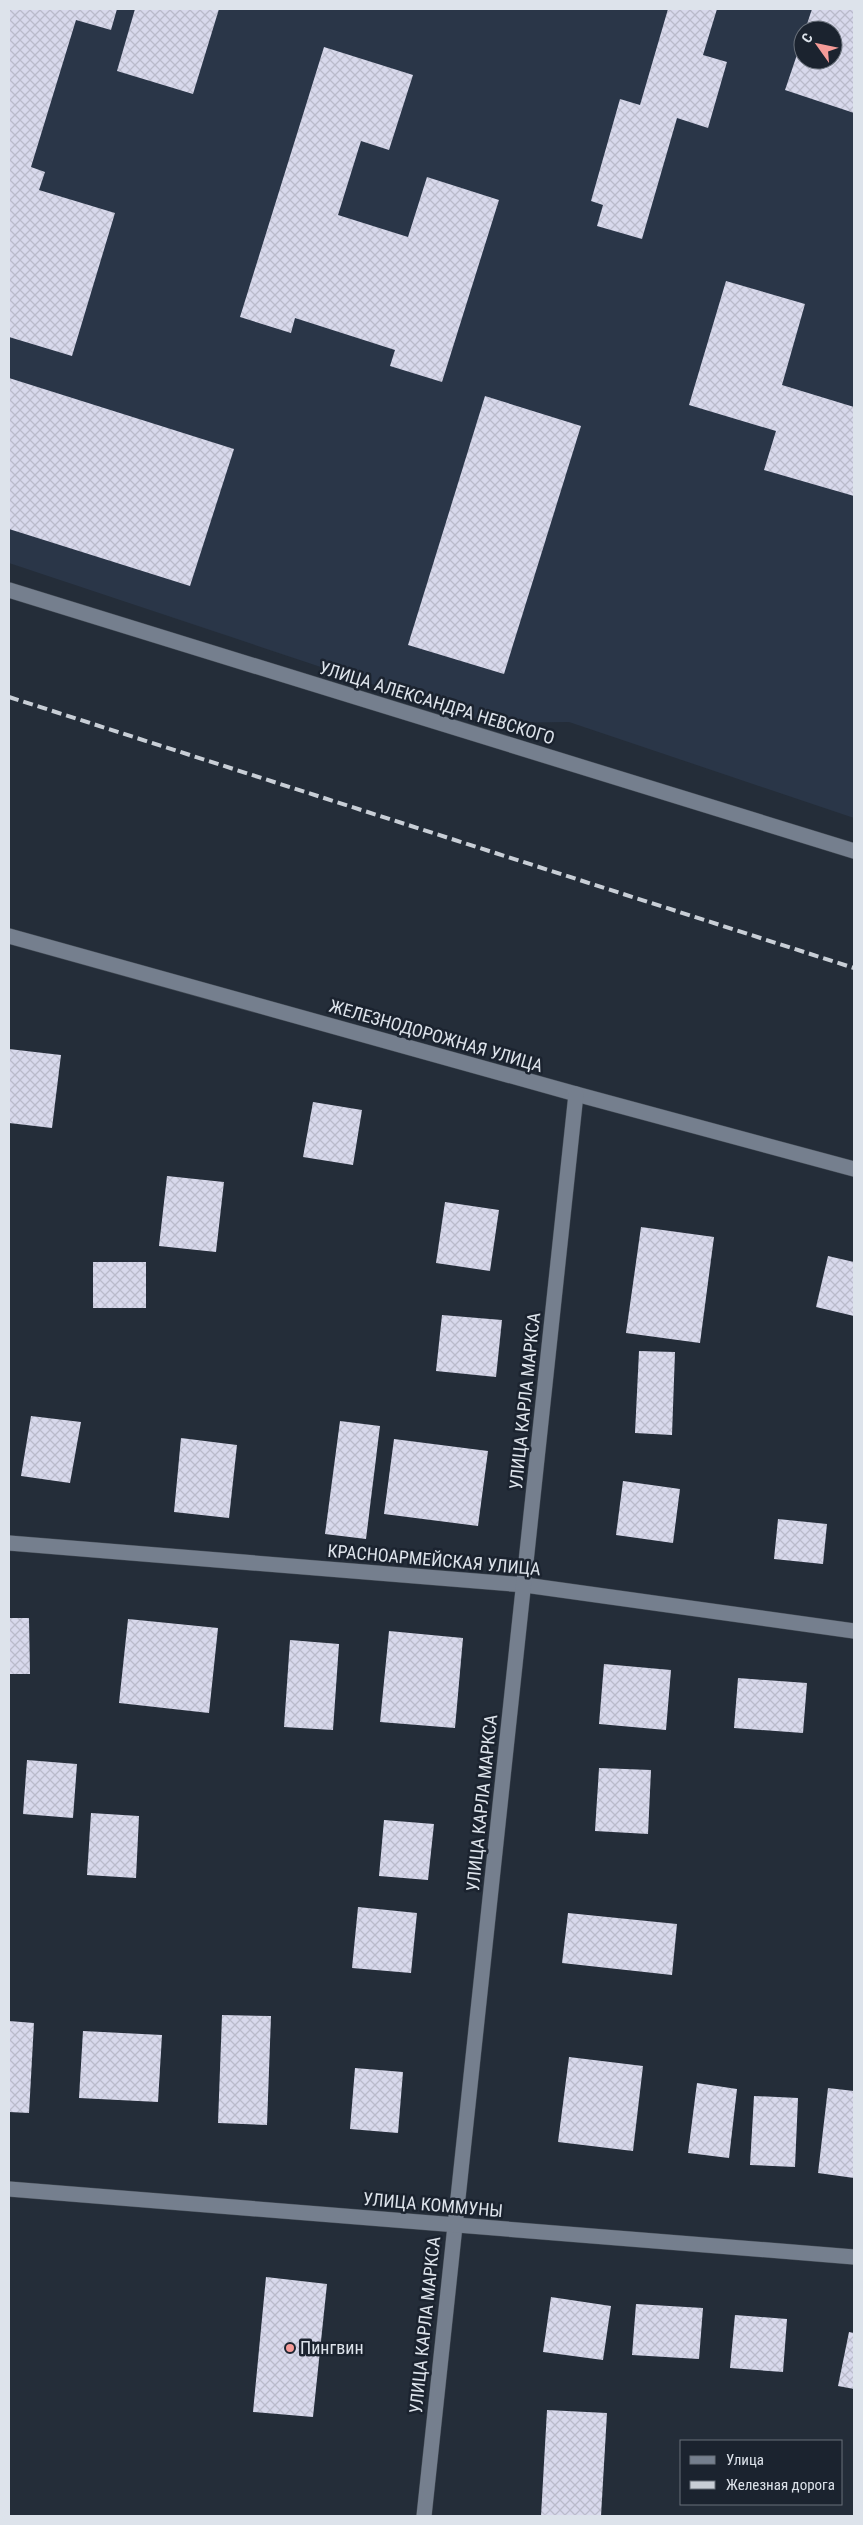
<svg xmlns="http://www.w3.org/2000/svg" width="863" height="2525" viewBox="0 0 863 2525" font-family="'Roboto Condensed',sans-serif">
	<defs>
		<pattern id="building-cross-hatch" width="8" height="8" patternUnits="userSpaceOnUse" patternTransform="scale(1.25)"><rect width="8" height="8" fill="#d8d9ec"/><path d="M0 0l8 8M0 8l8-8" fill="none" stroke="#babbcb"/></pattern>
	</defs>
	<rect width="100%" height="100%" fill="#242d39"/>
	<path fill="#2a3648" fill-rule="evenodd" d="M 9,9 L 854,9 L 854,818 L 569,722 L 489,723 L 9,563 ZM 803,30 L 833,30 L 833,60 L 803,60 Z"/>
	<g fill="url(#building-cross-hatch)">
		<polygon points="9,9 117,9 111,30 76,20 31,167 45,172 39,190 115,213 72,356 9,337"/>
		<polygon points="135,9 219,9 193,94 117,71"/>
		<polygon points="668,9 717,9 703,55 727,62 708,128 677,118 642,239 597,226 603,205 591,201 620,99 640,105"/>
		<polygon points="812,9 854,9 854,113 785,90 803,37 803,60 833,60 833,30 805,30"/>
		<polygon points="324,47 413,75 389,150 361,141 338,215 408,237 427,177 499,200 442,382 390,366 395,350 295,318 291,333 240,317"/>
		<polygon points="726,281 805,304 782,385 854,407 854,496 764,470 776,431 689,405"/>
		<polygon points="9,378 234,449 190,586 9,529"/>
		<polygon points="485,396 581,426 504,674 408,645"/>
		<polygon points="9,1049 61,1055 52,1128 9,1123"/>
		<polygon points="313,1102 362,1110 353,1165 303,1157"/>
		<polygon points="167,1176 224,1182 216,1252 159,1246"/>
		<polygon points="445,1202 499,1210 490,1271 436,1263"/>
		<polygon points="641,1227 714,1237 700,1343 626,1333"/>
		<polygon points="828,1256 854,1262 854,1316 816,1307"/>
		<rect x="93" y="1262" width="53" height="46"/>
		<polygon points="442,1315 502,1320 496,1377 436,1371"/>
		<polygon points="639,1351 675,1352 672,1435 635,1433"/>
		<polygon points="31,1416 81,1422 70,1483 21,1476"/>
		<polygon points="340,1421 380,1426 366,1539 325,1534"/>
		<polygon points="181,1438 237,1445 229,1518 174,1512"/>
		<polygon points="394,1439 488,1451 478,1526 384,1514"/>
		<polygon points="623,1481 680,1489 673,1543 616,1535"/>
		<polygon points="778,1519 827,1524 823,1564 774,1559"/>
		<polygon points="9,1618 29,1618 30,1674 9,1674"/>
		<polygon points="128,1619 218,1628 209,1713 119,1703"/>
		<polygon points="389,1631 463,1638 455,1728 380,1722"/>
		<polygon points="290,1640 339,1644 333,1730 284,1727"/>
		<polygon points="604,1664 671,1670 666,1730 599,1724"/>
		<polygon points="738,1678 807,1683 803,1733 734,1728"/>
		<polygon points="27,1760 77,1764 73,1818 23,1814"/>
		<polygon points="599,1768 651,1770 648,1834 595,1831"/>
		<polygon points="91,1813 139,1816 136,1878 87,1875"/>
		<polygon points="384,1820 434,1824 428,1880 379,1876"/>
		<polygon points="358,1907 417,1913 411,1973 352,1968"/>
		<polygon points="568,1913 677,1924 672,1975 562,1963"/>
		<polygon points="222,2015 271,2016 267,2125 218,2123"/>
		<polygon points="9,2021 34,2023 29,2113 9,2112"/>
		<polygon points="83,2031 162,2035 158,2102 79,2098"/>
		<polygon points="569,2057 643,2066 633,2151 558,2142"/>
		<polygon points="355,2068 403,2072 398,2133 350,2129"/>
		<polygon points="697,2083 737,2089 729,2158 688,2153"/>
		<polygon points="828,2088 854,2091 854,2178 818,2173"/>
		<polygon points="754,2096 798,2098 795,2167 750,2165"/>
		<polygon points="266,2277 327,2284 313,2417 253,2412"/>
		<polygon points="551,2297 611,2306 603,2360 543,2352"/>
		<polygon points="636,2304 703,2308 699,2359 632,2355"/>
		<polygon points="735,2315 787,2319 783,2372 730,2368"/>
		<polygon points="849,2332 854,2333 854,2389 838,2386"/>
		<polygon points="547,2410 607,2413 601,2516 541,2516"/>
	</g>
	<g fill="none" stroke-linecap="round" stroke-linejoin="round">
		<g stroke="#434b55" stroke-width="16">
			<g id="minor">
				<polyline points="9,590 854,851"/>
				<polyline points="9,936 576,1094 854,1169"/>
				<polyline points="9,1543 525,1585 854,1631"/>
				<polyline points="424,2516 576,1094"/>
			</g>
		</g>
		<g stroke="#434b55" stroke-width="16">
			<polyline id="tertiary" points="9,2189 854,2257"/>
		</g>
		<use href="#minor" stroke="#757f8e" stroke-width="15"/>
		<use href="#tertiary" stroke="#757f8e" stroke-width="15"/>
		<polyline stroke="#c8ced6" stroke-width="4" stroke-dasharray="10 5" stroke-linecap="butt" points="9,697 854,968"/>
	</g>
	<circle fill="#f59b98" stroke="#1b232f" stroke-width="2" cx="290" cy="2348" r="5"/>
	<g text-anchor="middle" stroke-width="5" stroke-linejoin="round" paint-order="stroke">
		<g font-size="18" fill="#dde3eb" stroke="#1b232f">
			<text transform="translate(437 703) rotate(17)" y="6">УЛИЦА АЛЕКСАНДРА НЕВСКОГО</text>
			<text transform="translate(436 1036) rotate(16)" y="6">ЖЕЛЕЗНОДОРОЖНАЯ УЛИЦА</text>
			<text transform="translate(525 1401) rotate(-84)" y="6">УЛИЦА КАРЛА МАРКСА</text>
			<text transform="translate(434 1560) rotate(5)" y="6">КРАСНОАРМЕЙСКАЯ УЛИЦА</text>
			<text transform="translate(482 1803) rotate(-84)" y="6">УЛИЦА КАРЛА МАРКСА</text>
			<text transform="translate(433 2205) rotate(5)" y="6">УЛИЦА КОММУНЫ</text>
			<text transform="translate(425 2325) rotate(-84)" y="6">УЛИЦА КАРЛА МАРКСА</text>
		</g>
		<g font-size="18" fill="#dde3eb" stroke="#1b232f" text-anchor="start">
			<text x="300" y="2354">Пингвин</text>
		</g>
	</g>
	<rect width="863" height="2525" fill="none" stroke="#dde3eb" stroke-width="20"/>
	<rect x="680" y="2440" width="162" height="65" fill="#1b232f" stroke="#69707a"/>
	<rect x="690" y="2456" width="25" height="8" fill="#757f8e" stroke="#69707a"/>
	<text x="726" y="2465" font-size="15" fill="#dde3eb">Улица</text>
	<rect x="690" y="2481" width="25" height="8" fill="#c8ced6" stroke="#69707a"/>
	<text x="726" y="2490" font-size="15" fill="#dde3eb">Железная дорога</text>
	<g transform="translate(818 45) rotate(303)"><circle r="24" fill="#1b232f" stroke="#69707a"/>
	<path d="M0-4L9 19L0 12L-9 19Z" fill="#f59b98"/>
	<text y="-8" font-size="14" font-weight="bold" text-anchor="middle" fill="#dde3eb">С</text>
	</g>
</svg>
